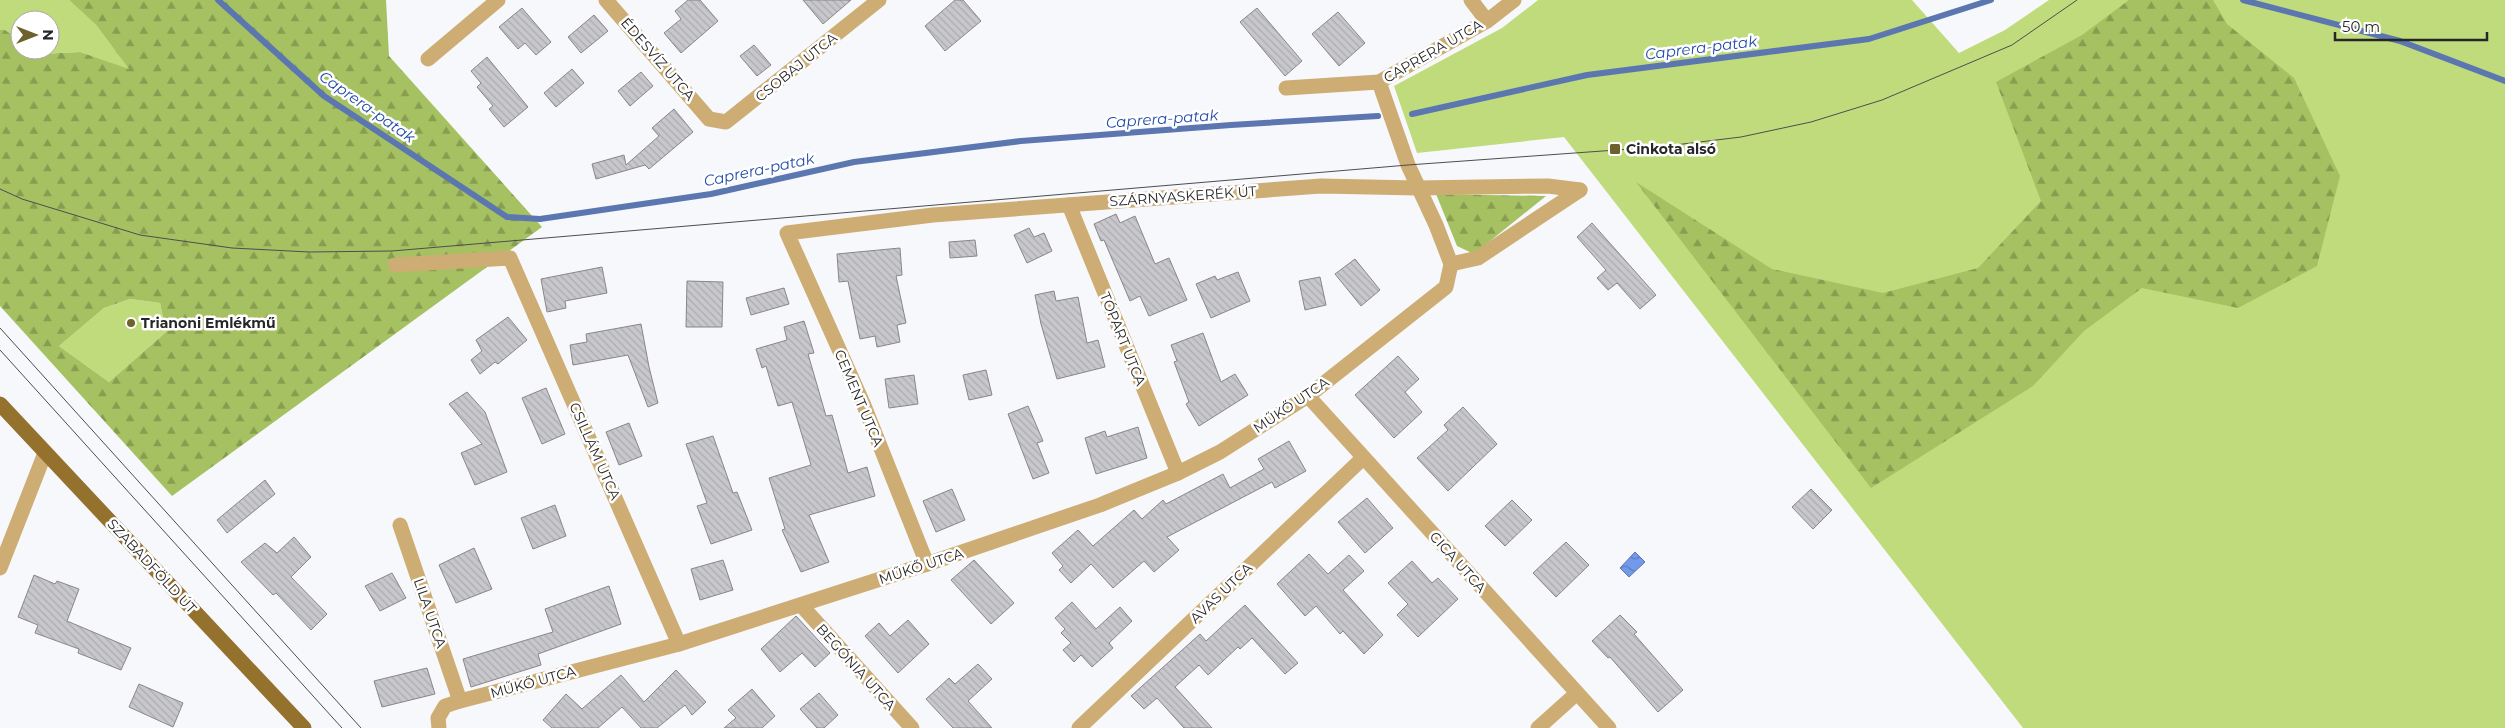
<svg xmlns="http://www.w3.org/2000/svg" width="2505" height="728" viewBox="0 0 2505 728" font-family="Montserrat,sans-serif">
	<defs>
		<pattern id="forest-firs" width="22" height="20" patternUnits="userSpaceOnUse" patternTransform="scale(1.25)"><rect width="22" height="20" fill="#a6c161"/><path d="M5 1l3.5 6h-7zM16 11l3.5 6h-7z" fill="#879d50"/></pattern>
		<pattern id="water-waves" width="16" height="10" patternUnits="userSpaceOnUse" patternTransform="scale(1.25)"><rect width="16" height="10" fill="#7299ea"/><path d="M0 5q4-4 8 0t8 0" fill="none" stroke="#5e7dbe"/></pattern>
		<pattern id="building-back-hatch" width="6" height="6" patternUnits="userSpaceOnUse" patternTransform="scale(1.25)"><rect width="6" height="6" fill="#c8c7cb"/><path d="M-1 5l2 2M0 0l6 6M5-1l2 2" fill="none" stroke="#acabae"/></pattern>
	</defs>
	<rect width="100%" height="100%" fill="#f7f8fc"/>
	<g fill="#c0db7c">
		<polygon points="0,0 69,0 96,25 130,70 80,52 40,54 34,50 50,50 50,20 20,20 20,40 5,30 0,30"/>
		<polygon points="1538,0 1912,0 1959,53 2005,30 2049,0 2505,0 2505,728 2023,728 1564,137 1417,153 1394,86 1502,28"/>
		<polygon points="130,299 160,303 166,332 109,382 59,346 104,308"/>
	</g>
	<g fill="url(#forest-firs)" fill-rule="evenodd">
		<path d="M 69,0 L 386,0 L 389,56 L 542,227 L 172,496 L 0,306 L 0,30 L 5,30 L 20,40 L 20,50 L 34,50 L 40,54 L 80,52 L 129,69 L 96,25 ZM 130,299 L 160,303 L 166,332 L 109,382 L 59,346 L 104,308 Z"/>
		<polygon points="2129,0 2213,0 2227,24 2294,78 2340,176 2317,266 2238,308 2142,288 2084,331 2033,386 1871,488 1636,182 1772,269 1883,293 1978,268 2041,201 1996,82 2082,35"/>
		<polygon points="1436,194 1546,196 1474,254 1457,246"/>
	</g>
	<polygon fill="url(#water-waves)" stroke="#5c77b0" points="1635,552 1645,562 1629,577 1620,568"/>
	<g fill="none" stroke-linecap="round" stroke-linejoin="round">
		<g stroke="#5c77b0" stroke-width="6">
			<polyline points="218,0 324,96 507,217 540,219 711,194 854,162 1021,141 1231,125 1378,116"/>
			<polyline points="2243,0 2400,41 2505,81"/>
			<polyline points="1412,114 1587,75 1869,39 1991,0"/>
		</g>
	</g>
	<g fill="url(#building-back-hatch)" stroke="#88868a">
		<polygon points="688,0 700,0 718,21 681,53 664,33 681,19 675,11"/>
		<polygon points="803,0 851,0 823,24"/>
		<polygon points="955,0 963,0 981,21 945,51 925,26"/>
		<polygon points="522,8 551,42 536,55 525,43 518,49 499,27"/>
		<polygon points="1257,8 1302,61 1285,76 1240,22"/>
		<polygon points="1338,12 1365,43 1339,66 1312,34"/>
		<polygon points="594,15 608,31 581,53 568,37"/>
		<polygon points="754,45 771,65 757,76 740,56"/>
		<polygon points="487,57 528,107 504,127 489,109 493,106 477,87 481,83 471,71"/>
		<polygon points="572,69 584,83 556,107 544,93"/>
		<polygon points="641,72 653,86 630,106 618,91"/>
		<polygon points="674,109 693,132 649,169 645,165 596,179 592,164 624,155 626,165 659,136 652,128"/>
		<polygon points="1116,214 1120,223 1135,216 1155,264 1169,258 1187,300 1149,316 1140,296 1130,301 1104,240 1101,241 1094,224"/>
		<polygon points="1592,223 1656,295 1640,309 1617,283 1608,290 1597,278 1606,270 1577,237"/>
		<polygon points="1029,228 1034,237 1044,233 1052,251 1027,263 1014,235"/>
		<polygon points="975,240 977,256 950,258 949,242"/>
		<polygon points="900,248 902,275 896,276 906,323 897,325 900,342 877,347 875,336 860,339 848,281 839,282 837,254"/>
		<polygon points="1355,259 1380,290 1361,306 1335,274"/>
		<polygon points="602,267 607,293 565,301 566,308 547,312 541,279"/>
		<polygon points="1238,272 1250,301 1211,318 1196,284 1215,276 1217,280"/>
		<polygon points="1320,277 1326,305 1305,310 1299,281"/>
		<polygon points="687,281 723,282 722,327 686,327"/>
		<polygon points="784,288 789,304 751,315 746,298"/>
		<polygon points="1054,291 1056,301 1078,297 1087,343 1098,340 1105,367 1057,379 1041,324 1035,295"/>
		<polygon points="508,317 527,340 498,364 495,362 480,374 471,360 482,351 476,340"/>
		<polygon points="804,321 814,353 808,354 826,416 832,415 848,473 867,467 875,496 809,515 829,562 801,572 782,530 785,529 769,478 811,465 792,402 778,406 766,366 762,368 756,349 787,340 784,327"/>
		<polygon points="641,324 649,367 658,403 648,407 628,355 573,365 570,345 587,342 586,334"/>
		<polygon points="1203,333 1221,382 1235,374 1248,395 1199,426 1186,404 1189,402 1174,362 1177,361 1171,345"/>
		<polygon points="1398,356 1419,379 1405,392 1422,412 1394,438 1355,395"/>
		<polygon points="986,370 992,395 969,400 963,375"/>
		<polygon points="914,375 918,404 889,408 885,379"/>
		<polygon points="546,388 565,434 542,444 522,398"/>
		<polygon points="467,392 485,412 507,472 475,485 461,453 482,444 449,404"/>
		<polygon points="1028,406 1043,441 1037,443 1049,473 1033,479 1008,414"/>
		<polygon points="1463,407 1497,444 1448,491 1417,458 1448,430 1444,425"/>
		<polygon points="629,423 642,456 619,465 606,432"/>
		<polygon points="1138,427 1147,458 1096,474 1085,438 1105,431 1107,437"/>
		<polygon points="713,436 733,493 737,492 752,530 711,544 697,506 707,503 686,444"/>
		<polygon points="1289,441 1306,471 1275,488 1272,482 1167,537 1179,550 1154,572 1144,561 1113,588 1091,564 1071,583 1059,570 1063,566 1052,553 1078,530 1093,546 1134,510 1142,519 1163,500 1166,504 1223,474 1230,488 1264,469 1258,459"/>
		<polygon points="265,480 275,494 227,533 217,520"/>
		<polygon points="952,489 965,520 936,532 923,501"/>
		<polygon points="1811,489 1832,510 1813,529 1792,507"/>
		<polygon points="1367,498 1393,528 1365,553 1338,522"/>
		<polygon points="1512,500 1532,520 1505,546 1485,526"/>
		<polygon points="555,505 566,536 533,549 521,518"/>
		<polygon points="294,537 311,557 291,577 327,614 311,630 276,593 273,595 241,562 265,543 277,553"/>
		<polygon points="1566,542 1589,565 1556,597 1533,573"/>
		<polygon points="474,548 492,589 456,603 439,565"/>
		<polygon points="1309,554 1328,574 1349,555 1364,571 1343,590 1383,635 1364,654 1343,631 1340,634 1316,606 1305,616 1277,584"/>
		<polygon points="723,560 733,590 700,600 691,569"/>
		<polygon points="974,560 1014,603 991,624 951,580"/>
		<polygon points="1412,561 1432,583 1438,578 1458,599 1418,637 1397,615 1408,604 1388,583"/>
		<polygon points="392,573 406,598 380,611 365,586"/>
		<polygon points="34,575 55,584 57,581 79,589 67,621 131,648 121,670 78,653 79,649 35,633 38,625 18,617"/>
		<polygon points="609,586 621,624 538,654 541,665 471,687 463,659 553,632 545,609"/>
		<polygon points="1072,602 1096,629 1120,607 1132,621 1109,643 1113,648 1092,667 1081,655 1074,662 1063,650 1071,643 1061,633 1065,629 1055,618"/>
		<polygon points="1245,605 1298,663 1285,674 1252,638 1240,649 1238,647 1208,675 1199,665 1175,687 1212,728 1184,728 1157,698 1144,709 1131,696 1200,634 1206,641"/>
		<polygon points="1620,615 1637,632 1634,634 1683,690 1658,712 1610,657 1608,658 1592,641"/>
		<polygon points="796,616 830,653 815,667 802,653 780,672 761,649"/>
		<polygon points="908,620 929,644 898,673 865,636 879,623 890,636"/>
		<polygon points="978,664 992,679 968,701 992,728 953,728 926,699 949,678 955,684"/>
		<polygon points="427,668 435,694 382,707 374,681"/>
		<polygon points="676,670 706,702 692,715 685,705 657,728 641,728 622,707 598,728 552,728 543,720 566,694 582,709 621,675 644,702"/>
		<polygon points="139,684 183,703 173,727 129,707"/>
		<polygon points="752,689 775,716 762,728 724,728 736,718 728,710"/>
		<polygon points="819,693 838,715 824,728 817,728 800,709"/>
	</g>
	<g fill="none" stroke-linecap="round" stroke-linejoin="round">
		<g stroke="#cdad73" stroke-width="15">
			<polyline points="606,0 709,119 726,122 879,0"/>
			<polyline points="1471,0 1487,21"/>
			<polyline points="428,59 498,0"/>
			<polyline points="1286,88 1379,82 1487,21 1514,0"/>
			<polyline points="1069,205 1178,473"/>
			<polyline points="1451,264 1478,258 1580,190"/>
			<polyline points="395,265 510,258 679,644"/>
			<polyline points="1308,396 1609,728"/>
			<polyline points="400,525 460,701"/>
			<polyline points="927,564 863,403 787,233 933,215 1321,186 1417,188 1548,186 1580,190"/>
			<polyline points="0,568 45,453"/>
			<polyline points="801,605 912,728"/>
			<polyline points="439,728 438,718 445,706 460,701 679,644 927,564 1100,505 1178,473 1220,452 1308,396 1446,287 1451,264 1436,225 1408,165 1379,82"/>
			<polyline points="1079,728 1363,458"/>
			<polyline points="1538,728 1577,693"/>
		</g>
		<polyline stroke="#94712d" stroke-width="15" points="0,404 304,728"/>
		<g stroke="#4d4d50" stroke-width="1">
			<polyline points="0,189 22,199 140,235 232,248 309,252 392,251 1408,165 1658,147 1741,137 1811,122 1882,100 2012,45 2077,0"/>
			<polyline points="0,328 361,728"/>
			<polyline points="0,350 342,728"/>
		</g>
	</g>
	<g fill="#6d612e" stroke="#fff" stroke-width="2">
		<rect x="1609" y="143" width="12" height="12" rx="2.5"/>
		<circle cx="131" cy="323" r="5"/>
	</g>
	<g text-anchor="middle" stroke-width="5" stroke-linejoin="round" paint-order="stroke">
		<g font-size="14" fill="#272729" stroke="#fff">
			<text transform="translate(1433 51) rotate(-30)" y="5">CAPRERA UTCA</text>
			<text transform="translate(658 59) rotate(49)" y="5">ÉDESVÍZ UTCA</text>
			<text transform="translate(796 67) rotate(-39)" y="5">CSOBAJ UTCA</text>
			<text transform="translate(1183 196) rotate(-4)" y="5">SZÁRNYASKERÉK ÚT</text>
			<text transform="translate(1123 339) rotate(68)" y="5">TÓPART UTCA</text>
			<text transform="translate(859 398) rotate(67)" y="5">CEMENT UTCA</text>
			<text transform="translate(1291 405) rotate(-34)" y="5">MŰKŐ UTCA</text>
			<text transform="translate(595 451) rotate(66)" y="5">CSILLÁM UTCA</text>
			<text transform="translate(1458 562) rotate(48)" y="5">CICA UTCA</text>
			<text transform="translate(152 566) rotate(47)" y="5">SZABADFÖLD ÚT</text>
			<text transform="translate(921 566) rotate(-18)" y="5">MŰKŐ UTCA</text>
			<text transform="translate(1221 593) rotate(-44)" y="5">AVAS UTCA</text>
			<text transform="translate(430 613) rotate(71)" y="5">LILA UTCA</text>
			<text transform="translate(856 667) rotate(48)" y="5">BEGÓNIA UTCA</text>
			<text transform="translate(533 682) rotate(-15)" y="5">MŰKŐ UTCA</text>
		</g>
		<g font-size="14" font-weight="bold" fill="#272729" stroke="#fff" text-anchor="start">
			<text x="1626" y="154">Cinkota alsó</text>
			<text x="141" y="328">Trianoni Emlékmű</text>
		</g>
		<g font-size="15" font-style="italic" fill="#234ca9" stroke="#fff">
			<text transform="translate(1701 48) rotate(-7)" y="5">Caprera-patak</text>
			<text transform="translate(367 107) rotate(35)" y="5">Caprera-patak</text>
			<text transform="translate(1162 119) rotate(-4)" y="5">Caprera-patak</text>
			<text transform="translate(759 170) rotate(-12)" y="5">Caprera-patak</text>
		</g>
	</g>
	<g transform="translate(35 35) rotate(90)"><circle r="24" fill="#ffffff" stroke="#a9a9a9"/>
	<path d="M0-4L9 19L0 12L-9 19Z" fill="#6d612e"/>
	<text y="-8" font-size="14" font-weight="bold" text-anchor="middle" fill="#272729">N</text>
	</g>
	<path d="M2335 32v8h152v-8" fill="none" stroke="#272729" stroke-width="2.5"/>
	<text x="2342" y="32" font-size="15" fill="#272729" stroke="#ffffff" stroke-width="4" paint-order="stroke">50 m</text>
</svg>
